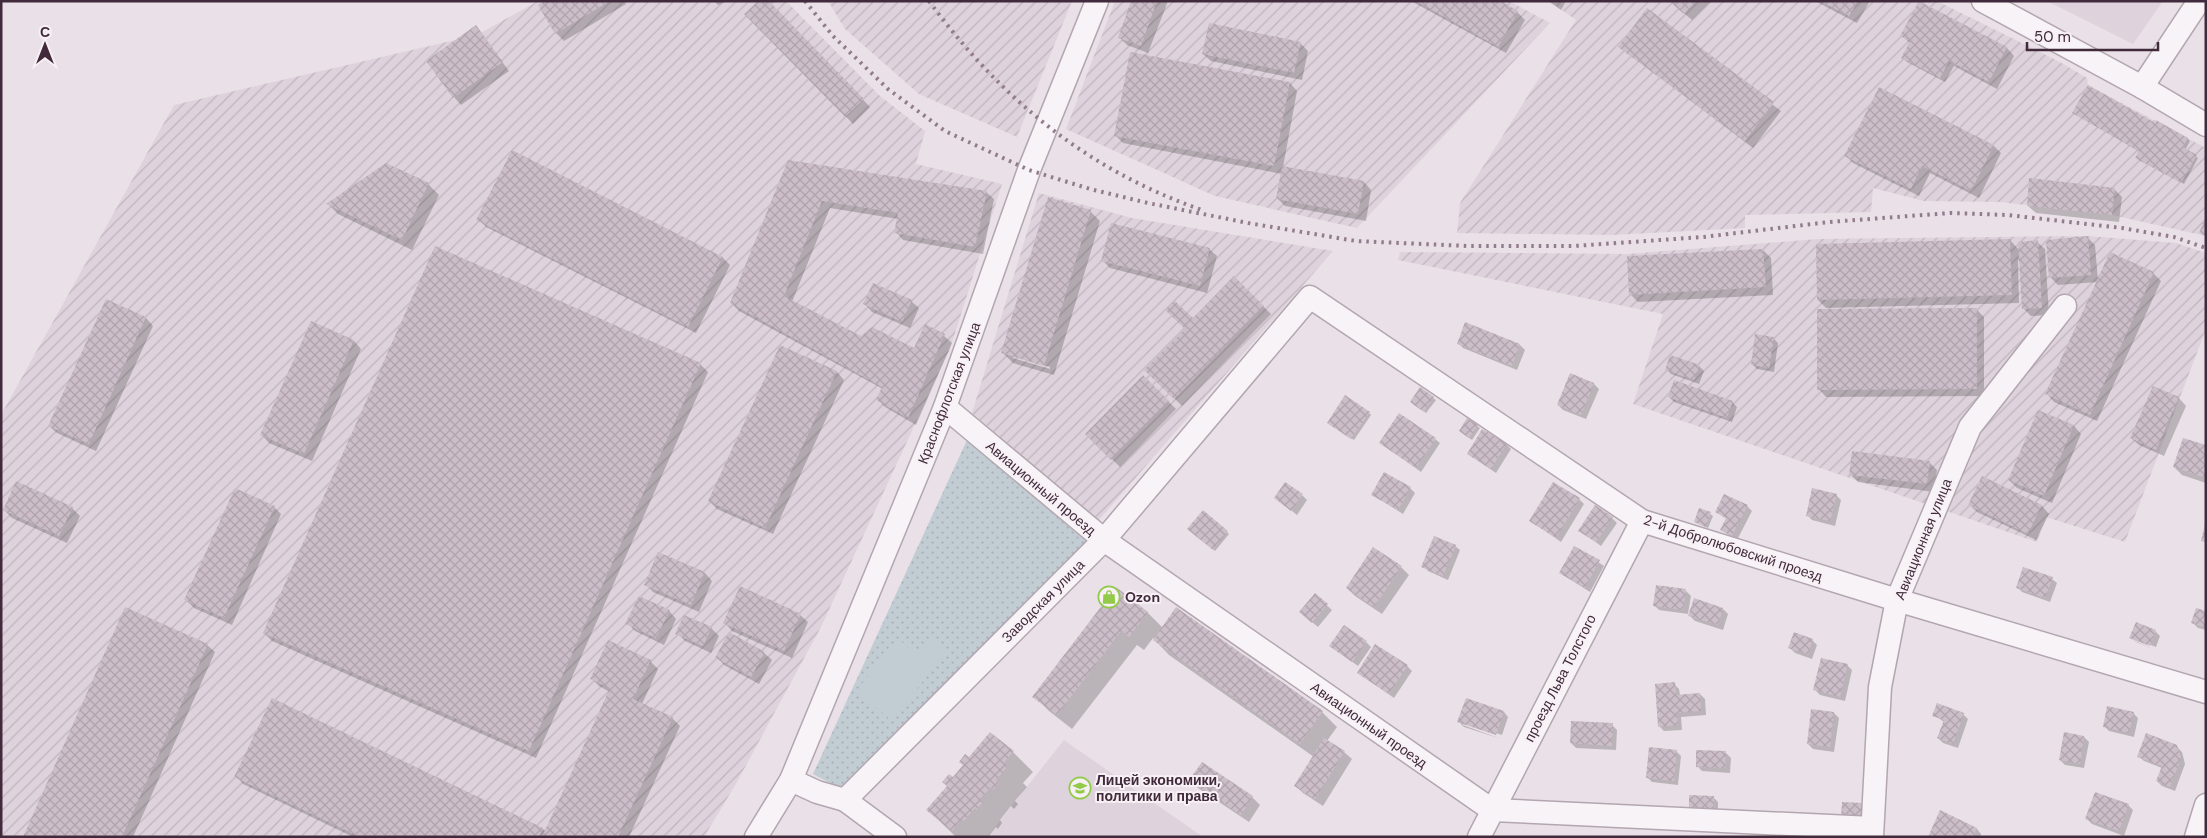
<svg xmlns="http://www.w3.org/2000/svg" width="2207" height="838" viewBox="0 0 2207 838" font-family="'DM Sans',sans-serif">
	<defs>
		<pattern id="industrial-furrows" width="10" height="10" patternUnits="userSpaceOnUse" patternTransform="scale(1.25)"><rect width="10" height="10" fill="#ded3dc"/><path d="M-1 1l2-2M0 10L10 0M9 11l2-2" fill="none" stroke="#c0b5be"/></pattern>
		<pattern id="grass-dots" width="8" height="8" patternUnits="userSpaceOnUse" patternTransform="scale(1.25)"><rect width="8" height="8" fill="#c2cdd3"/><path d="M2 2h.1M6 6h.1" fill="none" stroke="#a8b0b6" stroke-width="1.8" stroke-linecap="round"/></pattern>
		<pattern id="building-cross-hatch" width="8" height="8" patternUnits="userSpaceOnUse" patternTransform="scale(1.25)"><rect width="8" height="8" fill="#ccbec9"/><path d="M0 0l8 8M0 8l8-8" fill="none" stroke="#b0a3ae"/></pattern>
	</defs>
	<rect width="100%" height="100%" fill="#e9e1e7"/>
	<g fill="#ded3dc">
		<polygon points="2047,1 2163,1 2133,44"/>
		<polygon points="1064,740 1203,837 987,837"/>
	</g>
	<g fill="url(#industrial-furrows)">
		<polygon points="538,1 786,1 880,96 925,131 916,164 1002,184 950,349 821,627 737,782 704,837 1,837 1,415 174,105 477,35"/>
		<polygon points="828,1 1072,1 1017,137 919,94 845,29"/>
		<polygon points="1115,1 1509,1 1550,23 1357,228 1215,196 1066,129"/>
		<polygon points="1549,1 1937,1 2060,62 2087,78 2088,85 2206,148 2206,236 2112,215 2000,202 1924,201 1873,188 1871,212 1745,215 1745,228 1612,235 1457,233 1460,203 1576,20"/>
		<polygon points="1039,193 1132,218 1333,251 1098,521 972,413"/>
		<polygon points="2088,236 2176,243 2206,253 2206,329 2125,542 2046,517 2037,542 1633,404 1663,314 1398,260 1400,252 1627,254 1818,239"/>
	</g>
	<polygon fill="url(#grass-dots)" points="967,440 1087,542 841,789 813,774"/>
	<polygon fill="#c2cdd3" points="932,638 948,651 891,720 856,691 898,639 918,655"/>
	<g fill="#0003" fill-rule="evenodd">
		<polygon points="548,1 625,1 626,4 564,41 556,33"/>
		<polygon points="714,1 726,1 718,5"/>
		<polygon points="768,1 870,107 853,124 746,14"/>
		<polygon points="1132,1 1168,1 1148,53 1127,45 1119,37"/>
		<polygon points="1411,1 1498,1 1517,12 1525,20 1506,53"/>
		<polygon points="1548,1 1566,1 1561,10"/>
		<polygon points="1670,1 1711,1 1692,20"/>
		<polygon points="1815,1 1870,1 1857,23"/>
		<polygon points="1919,3 2007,48 2014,56 1997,89 1954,66 1945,82 1907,62 1902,58 1910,43 1902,36"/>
		<polygon points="1648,10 1781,111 1753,148 1620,47"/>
		<polygon points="476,27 509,71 461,105 454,97"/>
		<polygon points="1300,43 1308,51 1302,80 1211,61 1203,54"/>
		<polygon points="1290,83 1297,91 1283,167 1364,182 1371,190 1366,221 1285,206 1278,199 1282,174 1123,143 1115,135"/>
		<polygon points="2073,113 2156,124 2157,122 2188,139 2190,141 2185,150 2198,158 2184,184 2139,160 2140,152"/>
		<polygon points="1994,146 2001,153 1979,198 1930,173 1919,196 1853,163 1845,155"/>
		<polygon points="512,151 723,258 730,265 696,333 486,227 478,219"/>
		<polygon points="789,161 986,192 994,199 983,254 903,240 896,232 898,219 830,208 792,302 861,337 914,349 925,326 944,336 952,343 916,425 885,407 878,400 883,389 739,311 731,303"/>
		<polygon points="428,184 439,195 412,250 338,214 328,204"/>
		<polygon points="2114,189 2122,197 2119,222 2036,213 2028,206"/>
		<path d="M 1090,211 L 1100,221 L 1054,375 L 1013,363 L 1003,353 ZM 1013,355 L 1050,367 L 1050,369 L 1013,358 Z"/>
		<polygon points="2088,238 2095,245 2098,281 2110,254 2153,273 2161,281 2097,421 2054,402 2047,394 2098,282 2058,285 2050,277"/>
		<polygon points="2010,240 2019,250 2037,242 2045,249 2049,315 2031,316 2023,308 2020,260 2018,260 2019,303 1826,308 1818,300"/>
		<polygon points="1209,249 1217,256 1207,293 1110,268 1103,261"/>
		<polygon points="1763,250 1771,258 1773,295 1638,302 1630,294"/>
		<polygon points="1234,278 1271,314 1182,406 1146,370"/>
		<polygon points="106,300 146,318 153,326 96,451 57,433 49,426"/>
		<polygon points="911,301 919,308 910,328 872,312 865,304"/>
		<polygon points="1976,309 1984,317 1984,396 1826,397 1819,389"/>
		<polygon points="311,322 354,341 361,349 312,461 269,443 262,435"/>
		<polygon points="1466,324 1520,345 1525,350 1517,370 1463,348 1458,343"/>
		<polygon points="1773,338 1778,343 1774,372 1757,369 1752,364"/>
		<polygon points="781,347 837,372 844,380 773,534 717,509 709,501"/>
		<polygon points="700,364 708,372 536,758 272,641 264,633"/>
		<polygon points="1699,366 1704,371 1699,384 1671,374 1666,369"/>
		<polygon points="1571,375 1594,384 1599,389 1586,419 1563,410 1558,405"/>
		<polygon points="1143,377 1176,409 1120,467 1086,434"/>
		<polygon points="2154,387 2179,398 2186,406 2164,456 2139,445 2131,438"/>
		<polygon points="1420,389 1436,400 1426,413 1413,404"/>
		<polygon points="1669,397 1732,402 1737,407 1732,422 1674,402"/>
		<polygon points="2038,411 2074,426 2081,434 2052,503 2017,488 2009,480"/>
		<polygon points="1369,413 1371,415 1354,440 1331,425"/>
		<polygon points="1468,420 1480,428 1472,440 1462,433"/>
		<polygon points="1435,439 1440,443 1421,472 1381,443"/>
		<polygon points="1506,444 1511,449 1496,473 1468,454"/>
		<polygon points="2206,447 2206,483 2182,475 2174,467"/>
		<polygon points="1929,462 1937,470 1934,492 1858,482 1850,474"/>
		<polygon points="1983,478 2042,506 2049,514 2036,540 1977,512 1970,505"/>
		<polygon points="1410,488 1415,493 1403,514 1373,495"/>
		<polygon points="1302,495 1307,500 1297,515 1276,498"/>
		<polygon points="1836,495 1841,500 1835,526 1812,520 1807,515"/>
		<polygon points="1579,499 1584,504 1561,542 1531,521"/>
		<polygon points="1747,506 1752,511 1737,540 1721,530 1727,519 1716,512"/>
		<polygon points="274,507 281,514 232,625 194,608 186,600"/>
		<polygon points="72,508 80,516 67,543 12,518 4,510"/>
		<polygon points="1203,512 1229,534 1215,551 1191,531"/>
		<polygon points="1710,514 1713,516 1708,528 1695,522"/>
		<polygon points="1612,518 1617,523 1601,546 1580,531"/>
		<polygon points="1455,546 1460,550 1448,580 1428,571 1423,566"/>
		<polygon points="1575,547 1604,566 1590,592 1560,573"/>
		<polygon points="659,553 705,573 712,581 699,612 653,592 646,584"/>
		<polygon points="1401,567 1409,575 1382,614 1355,596 1347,588"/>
		<polygon points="2052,579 2057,583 2050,602 2022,592 2018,587"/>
		<polygon points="1116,589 1147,612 1163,628 1176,609 1322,712 1337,727 1327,741 1344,752 1352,759 1323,806 1303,793 1296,786 1314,757 1169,655 1153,638 1144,650 1137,645 1072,729 1049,711 1034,696"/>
		<polygon points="1686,591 1691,596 1688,614 1659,610 1654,605"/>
		<polygon points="1315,595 1332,610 1318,627 1306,617"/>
		<polygon points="1723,609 1728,614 1723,630 1695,621 1690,616"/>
		<polygon points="669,611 676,619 664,645 635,631 627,623"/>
		<polygon points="2206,613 2206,630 2198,628 2193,623"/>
		<polygon points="800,615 808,622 792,658 732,631 725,623"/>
		<polygon points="711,628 719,636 711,653 685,641 677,633"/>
		<polygon points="2155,631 2160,636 2156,647 2135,639 2135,641 2155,650 2136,642 2131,637"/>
		<polygon points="1812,640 1817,645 1812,659 1795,653 1790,648"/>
		<polygon points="1366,642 1371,647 1358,666 1330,646"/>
		<polygon points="207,645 215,652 133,837 24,837"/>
		<polygon points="764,653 772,660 759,684 724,665 717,657"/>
		<polygon points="650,661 658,669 642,704 672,718 680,726 629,837 353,837 243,784 236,776 543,829 546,832 610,692 599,686 592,679"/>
		<polygon points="1847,665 1852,670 1845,701 1820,695 1815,690"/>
		<polygon points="1407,666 1412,671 1394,698 1358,673"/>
		<polygon points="1674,684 1679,689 1680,695 1700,694 1705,699 1706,715 1681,717 1682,730 1664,731 1659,726"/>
		<polygon points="1504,712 1508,717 1502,735 1463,722 1463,725 1501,739 1464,727 1459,722"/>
		<polygon points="1834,713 1839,718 1834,752 1813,749 1808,744"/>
		<polygon points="2133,713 2138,718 2134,737 2109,731 2104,726"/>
		<polygon points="1963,714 1968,719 1958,748 1943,743 1938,738 1944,722 1934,715"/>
		<polygon points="1612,725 1617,730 1616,750 1576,748 1571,743"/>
		<polygon points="2084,737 2089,742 2084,768 2065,765 2060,760"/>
		<polygon points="2176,746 2182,752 2185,764 2175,791 2162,786 2157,781 2162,768 2144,761 2139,756"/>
		<polygon points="1676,751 1681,756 1678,785 1652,782 1647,777"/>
		<polygon points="1013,752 1033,772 1023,783 1027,787 1015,801 1018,804 1014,809 1011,806 1000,820 1002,823 998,829 996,827 988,837 956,837 928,810 969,759"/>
		<polygon points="1726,753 1731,758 1730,773 1702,771 1697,766"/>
		<polygon points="1191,780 1252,797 1260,805 1249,822 1198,788"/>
		<polygon points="1713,797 1718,802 1718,815 1695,814"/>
		<polygon points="2128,805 2133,810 2124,836 2092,824 2087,819"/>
		<polygon points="1941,812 1977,829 1981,834 1980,837 1930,837"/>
	</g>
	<g fill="url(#building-cross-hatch)">
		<polygon points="545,1 610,1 555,34 538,5"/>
		<polygon points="758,1 769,1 864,99 845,117 744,14"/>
		<polygon points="1131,1 1157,1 1141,46 1118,38"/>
		<polygon points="1416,1 1501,1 1518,11 1498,47"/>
		<polygon points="1669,1 1696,1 1684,14"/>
		<polygon points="1820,1 1858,1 1849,16"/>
		<polygon points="1919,1 2007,47 1989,82 1949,61 1940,78 1901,58 1910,41 1900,36"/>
		<polygon points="1647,8 1774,102 1745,141 1618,47"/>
		<polygon points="1209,23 1301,42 1294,73 1202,54"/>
		<polygon points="476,25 503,62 453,98 426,61"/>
		<polygon points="1130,52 1290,82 1274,166 1114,136"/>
		<polygon points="2088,85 2155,123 2156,120 2188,138 2183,147 2197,155 2181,183 2135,158 2139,151 2072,113"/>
		<polygon points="1879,87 1994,145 1971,191 1922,166 1911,189 1844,156"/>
		<polygon points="512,150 723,257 688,327 476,220"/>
		<polygon points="788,160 987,191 975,247 894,233 898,213 822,201 784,296 861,336 872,327 914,348 925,324 945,334 908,418 876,400 882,387 730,303"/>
		<polygon points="386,163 429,183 402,240 326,204"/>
		<polygon points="1282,166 1364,181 1358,214 1276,199"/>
		<polygon points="2029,178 2115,188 2112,215 2027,206"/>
		<polygon points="1048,197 1091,210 1044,366 1001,353"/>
		<polygon points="2206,216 2206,236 2199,233"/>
		<polygon points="1111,223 1210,248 1200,286 1101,261"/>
		<polygon points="2088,236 2091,275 2049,278 2046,240"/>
		<polygon points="2010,239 2012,295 1817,300 1816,244"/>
		<polygon points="2038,240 2042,308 2022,309 2018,242"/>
		<polygon points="435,246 701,363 529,751 263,633"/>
		<polygon points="1763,249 1766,287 1629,295 1627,256"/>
		<polygon points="2110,252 2154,272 2090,415 2045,394"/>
		<polygon points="1234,276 1264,306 1174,399 1144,370 1185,329 1165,310 1175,301 1193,318"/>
		<polygon points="873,283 912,300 902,322 863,304"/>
		<polygon points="106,299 146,317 89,444 48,426"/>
		<polygon points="1977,308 1977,389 1817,390 1817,309"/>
		<polygon points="311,321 354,340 304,454 260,435"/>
		<polygon points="1465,322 1520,344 1512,366 1457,344"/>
		<polygon points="1755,334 1774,337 1769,368 1751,365"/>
		<polygon points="780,345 837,371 765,528 708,501"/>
		<polygon points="1670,355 1700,365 1694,380 1665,370"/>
		<polygon points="1570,373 1594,383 1581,415 1557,405"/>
		<polygon points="1143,375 1169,401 1111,460 1085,434"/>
		<polygon points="1674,380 1733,401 1727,418 1668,397"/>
		<polygon points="2153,386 2179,397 2156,450 2130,438"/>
		<polygon points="1420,387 1434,397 1424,412 1410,402"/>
		<polygon points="1345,395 1370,412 1351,439 1327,423"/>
		<polygon points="2038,410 2074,425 2044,496 2008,480"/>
		<polygon points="1399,413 1436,438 1416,468 1379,443"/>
		<polygon points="1467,418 1478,425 1469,438 1459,431"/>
		<polygon points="1482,429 1507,443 1491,469 1467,454"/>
		<polygon points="2183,438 2206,445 2206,478 2173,467"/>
		<polygon points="1852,451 1930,461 1927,484 1849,475"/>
		<polygon points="1384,472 1411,487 1398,510 1371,495"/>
		<polygon points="1982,476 2042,505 2028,534 1968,505"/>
		<polygon points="16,481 73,507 59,536 3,510"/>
		<polygon points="1285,482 1303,494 1291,511 1274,498"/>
		<polygon points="1553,482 1580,498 1556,538 1529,521"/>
		<polygon points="235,488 275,506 224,618 184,600"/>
		<polygon points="1812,488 1837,494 1830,521 1806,516"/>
		<polygon points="1724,494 1748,505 1732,536 1720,530 1726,518 1715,512"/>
		<polygon points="1595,505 1613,517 1596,542 1578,531"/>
		<polygon points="1699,508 1711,512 1706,527 1694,522"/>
		<polygon points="1203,510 1228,531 1213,550 1187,529"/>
		<polygon points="2205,524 2206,524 2206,542 2201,541"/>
		<polygon points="1434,536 1456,545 1443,576 1421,567"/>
		<polygon points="1574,546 1600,560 1585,588 1559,573"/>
		<polygon points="1373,547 1402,566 1374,607 1346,588"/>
		<polygon points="658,552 705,572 691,605 644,585"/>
		<polygon points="2023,567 2053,577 2045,598 2016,588"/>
		<polygon points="1656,585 1686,589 1683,610 1653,606"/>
		<polygon points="740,586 801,614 784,651 723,623"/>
		<polygon points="1116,587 1148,612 1129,637 1121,631 1057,715 1032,697"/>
		<polygon points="1315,593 1328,604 1312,623 1299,612"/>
		<polygon points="639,596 670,610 656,638 625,624"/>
		<polygon points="1694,598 1723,608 1718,625 1688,616"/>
		<polygon points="125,607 208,644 122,837 23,837"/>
		<polygon points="1176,607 1323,711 1300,744 1153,640"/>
		<polygon points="2196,608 2206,611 2206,628 2191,623"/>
		<polygon points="684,615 712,627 703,646 675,634"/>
		<polygon points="2136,622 2156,630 2150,646 2129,638"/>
		<polygon points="1344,625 1367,641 1352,662 1329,646"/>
		<polygon points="729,632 765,652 751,677 715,658"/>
		<polygon points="1794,632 1813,639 1808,655 1788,648"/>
		<polygon points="608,640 651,660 633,699 673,717 618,837 542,837 610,688 590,679"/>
		<polygon points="1375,644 1408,665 1389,694 1357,673"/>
		<polygon points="1821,658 1848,664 1840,697 1813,690"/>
		<polygon points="1675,682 1676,695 1700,693 1701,711 1677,713 1678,725 1658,727 1655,684"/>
		<polygon points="272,698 543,828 539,837 360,837 234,777"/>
		<polygon points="1466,698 1504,711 1496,735 1457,722"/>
		<polygon points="1937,703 1964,713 1953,744 1937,738 1944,720 1932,716"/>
		<polygon points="2107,706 2134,712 2129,733 2103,727"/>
		<polygon points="1811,709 1834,712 1830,747 1807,744"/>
		<polygon points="1571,721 1613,723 1612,746 1570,743"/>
		<polygon points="990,732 1014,751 1004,763 1008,766 996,780 999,783 993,790 991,787 980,800 983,802 977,810 975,808 964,821 962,819 952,831 926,810 947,786 942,782 949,774 953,777 963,765 959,762 965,754 969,757"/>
		<polygon points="2064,732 2084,736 2080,764 2059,760"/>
		<polygon points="2146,733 2177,745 2181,758 2170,787 2156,781 2162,766 2137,757"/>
		<polygon points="1324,738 1345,751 1315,799 1294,786"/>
		<polygon points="1649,747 1677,750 1674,781 1646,778"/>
		<polygon points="1696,750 1726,751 1725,768 1696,767"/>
		<polygon points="1202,762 1253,796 1241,815 1189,780"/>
		<polygon points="2095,792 2129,804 2119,831 2085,819"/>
		<polygon points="1689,795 1714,796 1713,811 1689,809"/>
		<polygon points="1842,802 1863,803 1862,817 1841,817"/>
		<polygon points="1940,810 1977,828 1973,837 1928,837"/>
	</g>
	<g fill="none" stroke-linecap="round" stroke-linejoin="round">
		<g stroke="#b3a6b0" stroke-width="25">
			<g id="minor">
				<polyline points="1983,1 2142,87 2206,125"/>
				<polyline points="2142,87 2199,1"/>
				<polyline points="945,407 1104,540 1492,810 1872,828"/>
				<polyline points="791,780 817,792 845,800 1104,540 1310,297 1642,521 1897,600 2206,692"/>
				<polyline points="845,800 895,837"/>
				<polyline points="756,837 791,780 945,407 1029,170 1097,1"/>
				<polyline points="1479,837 1642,521"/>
				<polyline points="1872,837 1880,687 1897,600 1970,427 2065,306"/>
				<polyline points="2196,837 2206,805"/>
			</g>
		</g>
		<use href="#minor" stroke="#f7f3f6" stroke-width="22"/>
		<g stroke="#927b8d" stroke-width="4" stroke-dasharray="2.5 5" stroke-linecap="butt">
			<polyline points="805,1 833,36 888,89 945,131 1029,170 1090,189 1148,203 1248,223 1356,241 1468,246 1574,246 1703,237 1829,222 1950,213 2008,215 2122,228 2174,237 2206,248"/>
			<path d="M 929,1 C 1001,99 1087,170 1202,210"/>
		</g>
	</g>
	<defs>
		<g id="shop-ring" transform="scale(1.125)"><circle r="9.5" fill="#f7f0f5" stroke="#93ca4a" stroke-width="1.5"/><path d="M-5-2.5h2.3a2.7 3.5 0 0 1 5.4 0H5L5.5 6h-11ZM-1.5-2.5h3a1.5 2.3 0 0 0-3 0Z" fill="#93ca4a"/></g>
		<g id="school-ring" transform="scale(1.125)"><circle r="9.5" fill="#f7f0f5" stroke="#93ca4a" stroke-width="1.5"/><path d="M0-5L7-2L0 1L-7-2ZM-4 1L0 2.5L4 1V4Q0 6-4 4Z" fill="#93ca4a"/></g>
	</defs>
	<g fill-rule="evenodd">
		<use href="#shop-ring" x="1109" y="597"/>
		<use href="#school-ring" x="1080" y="788"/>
	</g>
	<g text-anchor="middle" stroke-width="4" stroke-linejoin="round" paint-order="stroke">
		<g font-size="14" fill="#402a3b" stroke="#f7f0f5">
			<text transform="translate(949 393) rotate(-69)" y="5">Краснофлотская улица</text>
			<text transform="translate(1041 488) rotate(40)" y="5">Авиационный проезд</text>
			<text transform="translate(1923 539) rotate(-68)" y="5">Авиационная улица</text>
			<text transform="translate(1733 548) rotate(18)" y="5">2-й Добролюбовский проезд</text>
			<text transform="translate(1043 601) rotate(-45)" y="5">Заводская улица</text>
			<text transform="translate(1560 678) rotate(-63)" y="5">проезд Льва Толстого</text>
			<text transform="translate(1369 725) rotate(35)" y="5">Авиационный проезд</text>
		</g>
		<g font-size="14" font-weight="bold" fill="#402a3b" stroke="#f7f0f5" text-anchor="start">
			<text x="1125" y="602">Ozon</text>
			<text x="1096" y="785">Лицей экономики,<tspan x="1096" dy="16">политики и права</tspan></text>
		</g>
	</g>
	<rect width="2207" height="838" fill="none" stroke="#402a3b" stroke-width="5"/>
	<g transform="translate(45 45)" stroke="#f7f0f5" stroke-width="4" paint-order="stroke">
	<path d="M0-4L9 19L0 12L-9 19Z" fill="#402a3b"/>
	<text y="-8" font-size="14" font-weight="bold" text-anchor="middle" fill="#402a3b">С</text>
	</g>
	<path d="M2027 42v8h131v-8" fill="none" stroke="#402a3b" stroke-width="2.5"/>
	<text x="2034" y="42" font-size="15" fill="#402a3b" stroke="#f7f0f5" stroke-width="4" paint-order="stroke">50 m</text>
</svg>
